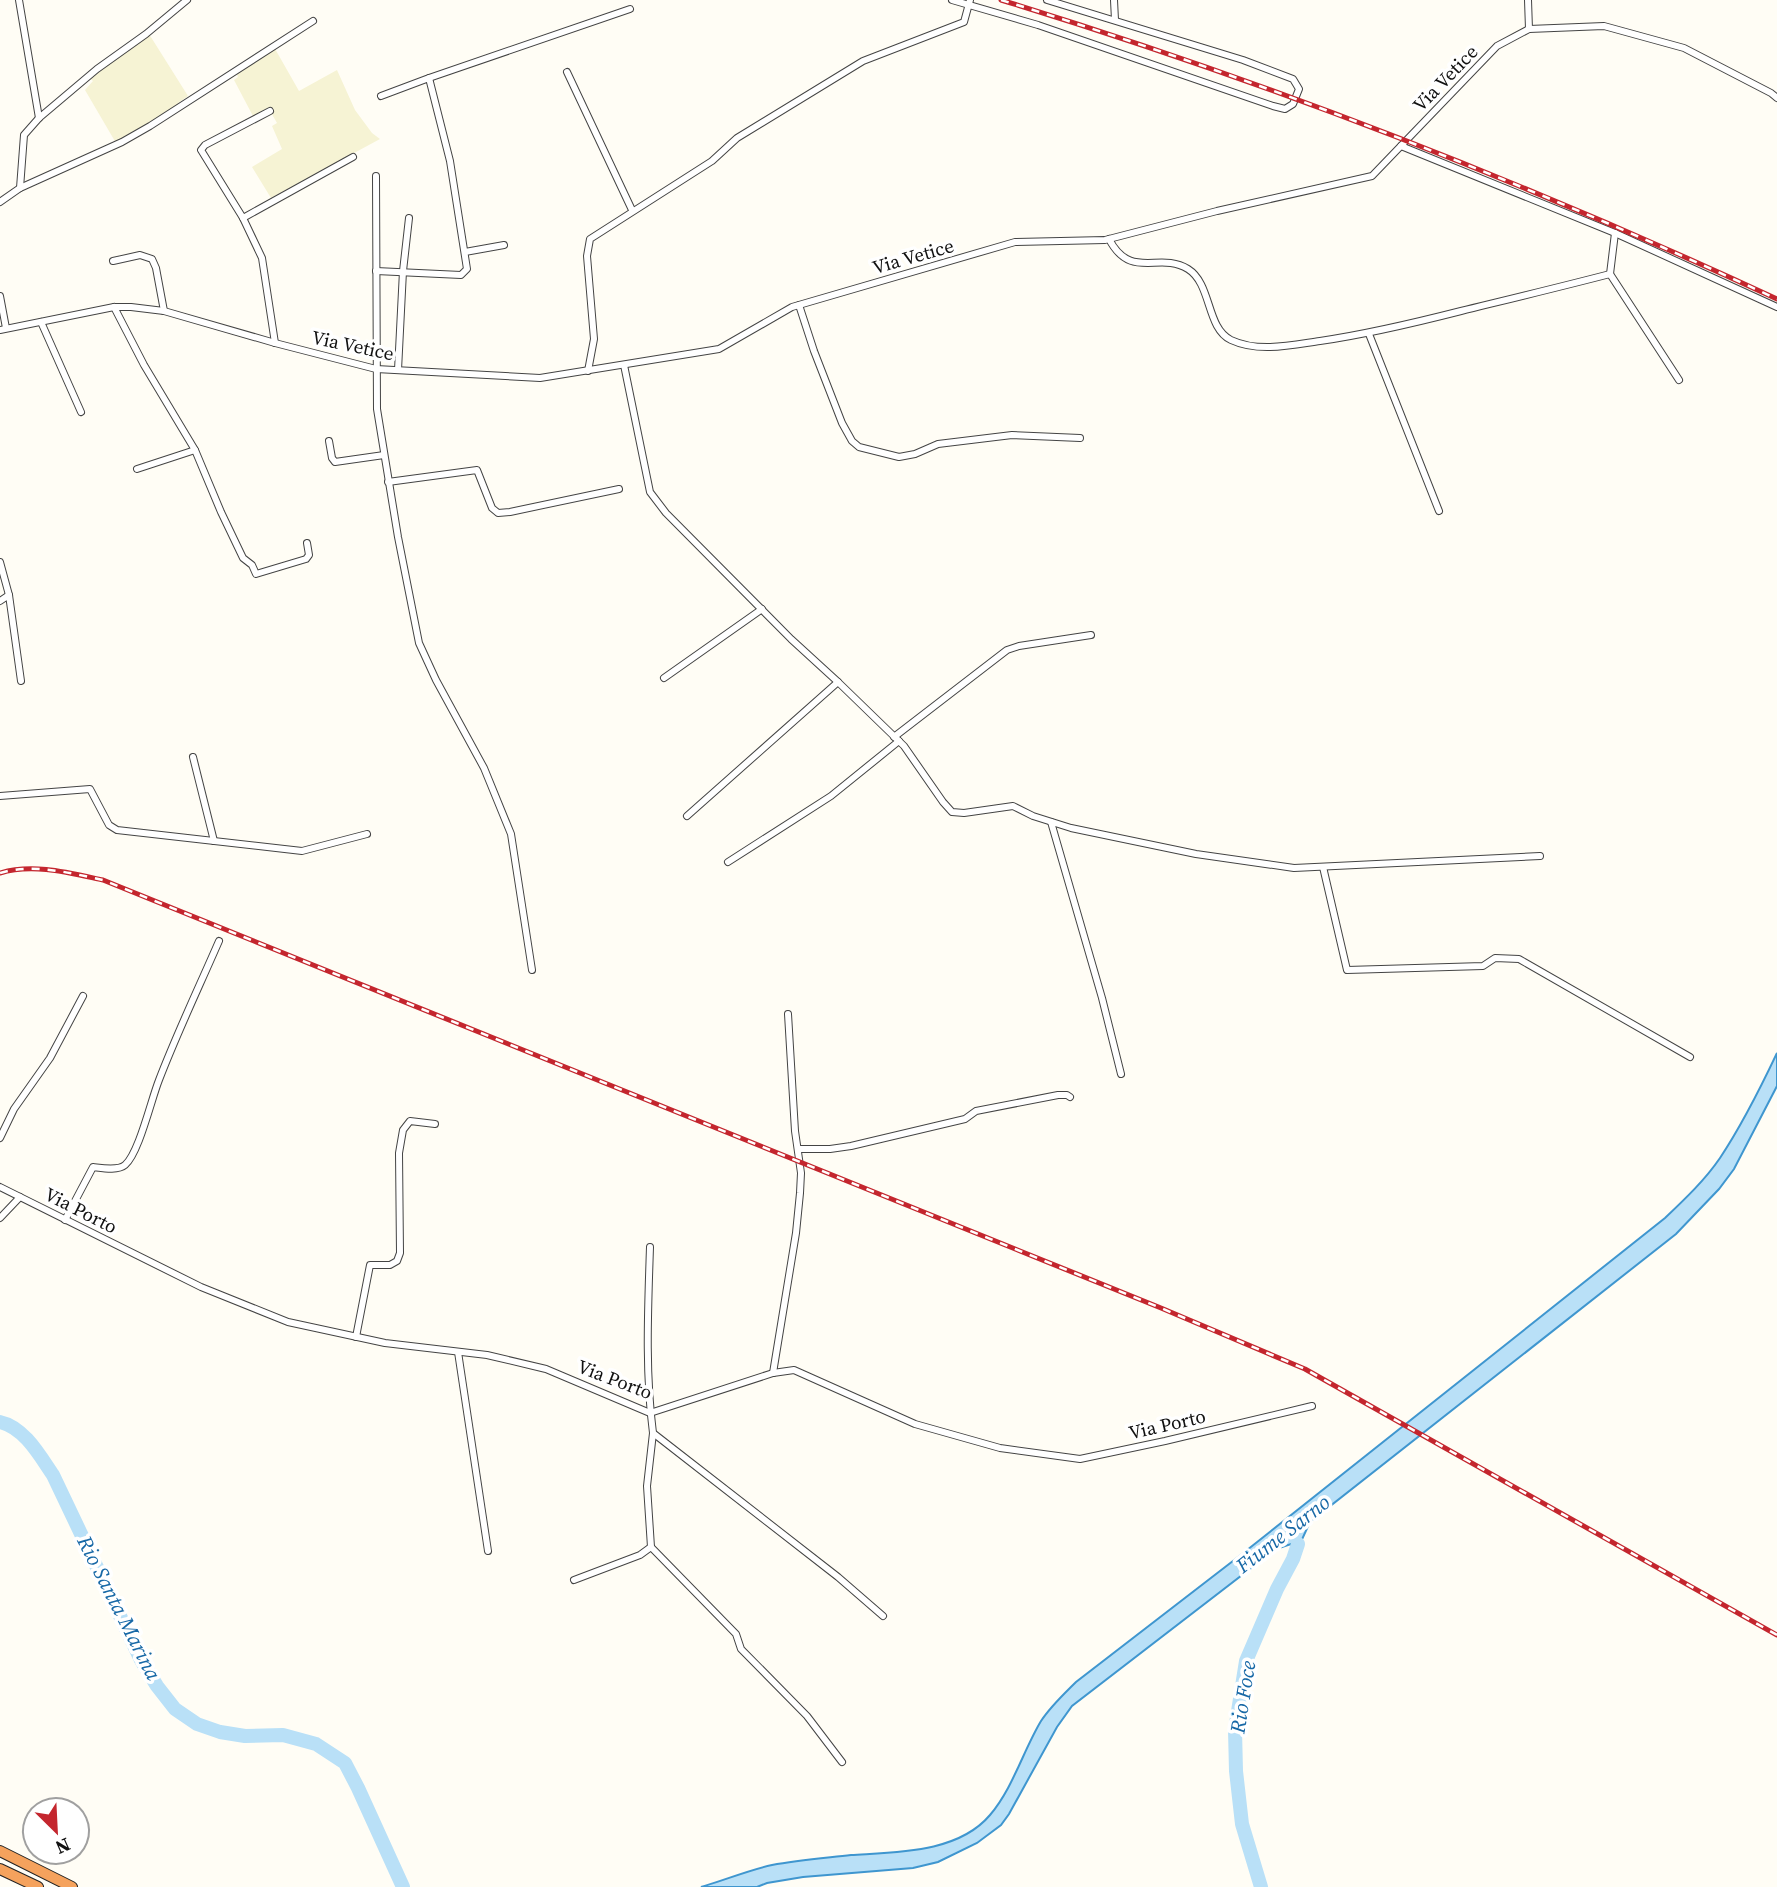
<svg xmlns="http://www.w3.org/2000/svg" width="1777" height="1887" viewBox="0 0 1777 1887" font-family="'Source Serif 4',serif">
	<rect width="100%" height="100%" fill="#fffdf5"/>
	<g fill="#f6f3d4">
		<polygon points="149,34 188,96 178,103 179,105 116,143 85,90 93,81 90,78"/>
		<polygon points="274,47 299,91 337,70 355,110 372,133 380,139 271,198 252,167 282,149 272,126 277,123 269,109 254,118 234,80 238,77 236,72"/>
	</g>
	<path fill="#b9e0f7" stroke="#3f96cf" stroke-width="2" d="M 1777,1053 L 1777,1086 L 1734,1169 L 1719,1189 L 1676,1234 L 1310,1522 L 1293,1559 L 1291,1544 L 1276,1549 L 1072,1706 L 1057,1727 L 1009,1814 L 1001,1825 L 977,1843 L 938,1862 L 913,1868 L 803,1877 L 767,1883 L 757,1887 L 701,1887 C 725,1880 749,1870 772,1865 C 798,1860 825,1858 851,1855 C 897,1852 958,1853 990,1815 C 1013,1788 1023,1751 1041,1721 C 1051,1706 1063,1695 1076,1682 L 1242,1554 L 1665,1218 C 1685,1199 1705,1180 1720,1158 C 1742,1125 1760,1089 1777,1053 Z"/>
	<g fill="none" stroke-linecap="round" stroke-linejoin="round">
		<g stroke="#b9e0f7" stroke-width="14">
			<path d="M 0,1422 C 24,1427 40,1456 53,1475 L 141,1660 L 157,1686 L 175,1709 L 197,1724 L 220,1732 L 245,1736 L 283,1735 L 316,1744 L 345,1763 L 358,1788 L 403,1887"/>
			<polyline points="1261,1887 1242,1824 1236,1771 1235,1730 1246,1661 1277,1589 1293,1559 1298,1544"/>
		</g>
		<g stroke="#444" stroke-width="8">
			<g id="street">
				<polyline points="19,0 39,118"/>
				<polyline points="952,0 1038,25 1273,106 1285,109 1293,104 1299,89 1293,79 1243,60 1047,0"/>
				<polyline points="1114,0 1115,20"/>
				<polyline points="1528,0 1529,29"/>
				<polyline points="567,72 632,210"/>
				<polyline points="429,78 630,9"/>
				<polyline points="270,111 205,145 201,150 243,218 262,258 275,343"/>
				<polyline points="1401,146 1615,233 1777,307"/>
				<polyline points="376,176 377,409 398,537 419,643 436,680 484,768 511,834 532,970"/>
				<polyline points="20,188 122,142 150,126 313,21"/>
				<polyline points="0,202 20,188 24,135 39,118 97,69 146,34 187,0"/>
				<polyline points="243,218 353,157"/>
				<path d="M 1109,239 C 1131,281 1159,251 1188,269 C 1212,284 1206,328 1231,340 C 1259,353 1292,345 1320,341 C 1368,334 1414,323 1461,311 C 1510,299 1560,287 1610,274 L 1679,380"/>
				<polyline points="465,252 504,245"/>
				<polyline points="113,261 140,255 152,259 156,268 164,311"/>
				<polyline points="376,271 461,275 467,269 450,161 429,78 381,96"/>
				<polyline points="1610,274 1615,233"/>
				<polyline points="0,296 6,328"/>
				<polyline points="799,305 814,351 842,423 852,441 859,447 899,457 915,454 938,444 1012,435 1080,438"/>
				<polyline points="114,307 144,365 195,450 221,512 243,558 252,565 256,574 306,559 309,555 307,543"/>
				<polyline points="41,322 81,412"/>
				<polyline points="0,330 114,307 131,307 164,311 275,343 376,369 540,378 719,349 792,307 1015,242 1105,240 1217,211 1372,176 1497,46 1529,29 1604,26 1684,48 1771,93 1777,98"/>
				<polyline points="1369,334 1439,511"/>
				<polyline points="624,365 650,492 666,513 791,639 838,682 904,746 943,802 952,812 964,813 1013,806 1033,816 1071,828 1196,854 1294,868 1540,856"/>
				<polyline points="398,370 403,271 409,218"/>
				<polyline points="588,371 594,339 587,256 590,239 712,161 737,138 863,61 964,22 970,0"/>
				<polyline points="329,441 332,458 335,462 384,455"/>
				<polyline points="137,469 195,450"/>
				<polyline points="388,482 477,470 492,508 498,513 510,512 619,489"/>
				<polyline points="0,562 9,595"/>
				<polyline points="0,601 9,595 21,681"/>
				<polyline points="664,678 762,609"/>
				<polyline points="894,737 1007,650 1019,646 1091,635"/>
				<polyline points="193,757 214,841"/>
				<polyline points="0,796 90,789 109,825 117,830 302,851 367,834"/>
				<polyline points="687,816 838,682"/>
				<polyline points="1051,822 1102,998 1121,1074"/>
				<polyline points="728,862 831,796 899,741"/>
				<polyline points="1323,867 1347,970 1483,966 1495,958 1519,959 1690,1057"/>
				<polyline points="0,1138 14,1109 50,1058 83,996"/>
				<polyline points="798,1149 830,1149 851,1146 965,1119 976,1111 1058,1095 1067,1095 1070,1097"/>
				<polyline points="0,1187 201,1287 288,1322 385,1343 487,1355 546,1369 650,1413 773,1373 794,1370 915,1424 1000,1448 1080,1459 1165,1441 1312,1406"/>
				<polyline points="0,1218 20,1197"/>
				<path d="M 65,1220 L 93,1167 C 102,1168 118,1171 125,1165 C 139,1153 151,1100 159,1080 C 177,1033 199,987 219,941"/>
				<path d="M 650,1247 C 648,1309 645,1371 653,1433 L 838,1577 L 883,1616"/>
				<polyline points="356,1337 370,1265 390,1265 397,1261 400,1253 399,1153 403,1130 410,1121 435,1124"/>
				<polyline points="458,1352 488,1551"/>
				<polyline points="773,1373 796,1233 800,1193 801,1173 795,1131 788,1014"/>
				<polyline points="653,1433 647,1486 651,1547 736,1634 741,1649 807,1716 842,1762"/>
				<polyline points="574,1580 640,1555 651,1547"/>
			</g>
		</g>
		<g stroke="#222" stroke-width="12">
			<g id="highway">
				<polyline points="0,1851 72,1887"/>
				<polyline points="0,1869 38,1887"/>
			</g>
		</g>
		<use href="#street" stroke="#fff" stroke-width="6"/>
		<use href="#highway" stroke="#f5a25d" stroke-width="10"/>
		<g stroke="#c4262e" stroke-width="5">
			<g id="rail">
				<path d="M 1001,0 C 1266,81 1525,182 1777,299"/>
				<path d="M 0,873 C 33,863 70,873 103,880 L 1161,1308 L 1305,1369 L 1777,1635"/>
			</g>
		</g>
		<use href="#rail" stroke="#fff" stroke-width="2.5" stroke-dasharray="8" stroke-linecap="butt"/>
	</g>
	<g text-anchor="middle" stroke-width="7" stroke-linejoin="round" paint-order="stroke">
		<g font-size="19" fill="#111" stroke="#fff">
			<text transform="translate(1445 78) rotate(-46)" y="7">Via Vetice</text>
			<text transform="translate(913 256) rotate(-16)" y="7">Via Vetice</text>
			<text transform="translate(353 345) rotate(12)" y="7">Via Vetice</text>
			<text transform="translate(81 1210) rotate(27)" y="7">Via Porto</text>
			<text transform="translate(615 1379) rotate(21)" y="7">Via Porto</text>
			<text transform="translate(1167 1424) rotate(-13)" y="7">Via Porto</text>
		</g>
		<g font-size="21" font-style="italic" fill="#1768a6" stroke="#fff">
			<text transform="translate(1283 1534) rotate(-38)" y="7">Fiume Sarno</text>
			<text transform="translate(119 1608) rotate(63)" y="7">Rio Santa Marina</text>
			<text transform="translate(1243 1697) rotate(-81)" y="7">Rio Foce</text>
		</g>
	</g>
	<g transform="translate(56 1831) rotate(156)"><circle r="33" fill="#ffffff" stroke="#a0a0a0" stroke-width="2"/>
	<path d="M0-5L12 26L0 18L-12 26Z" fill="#c4262e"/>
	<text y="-10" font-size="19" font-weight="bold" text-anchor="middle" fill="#111111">N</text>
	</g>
</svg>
